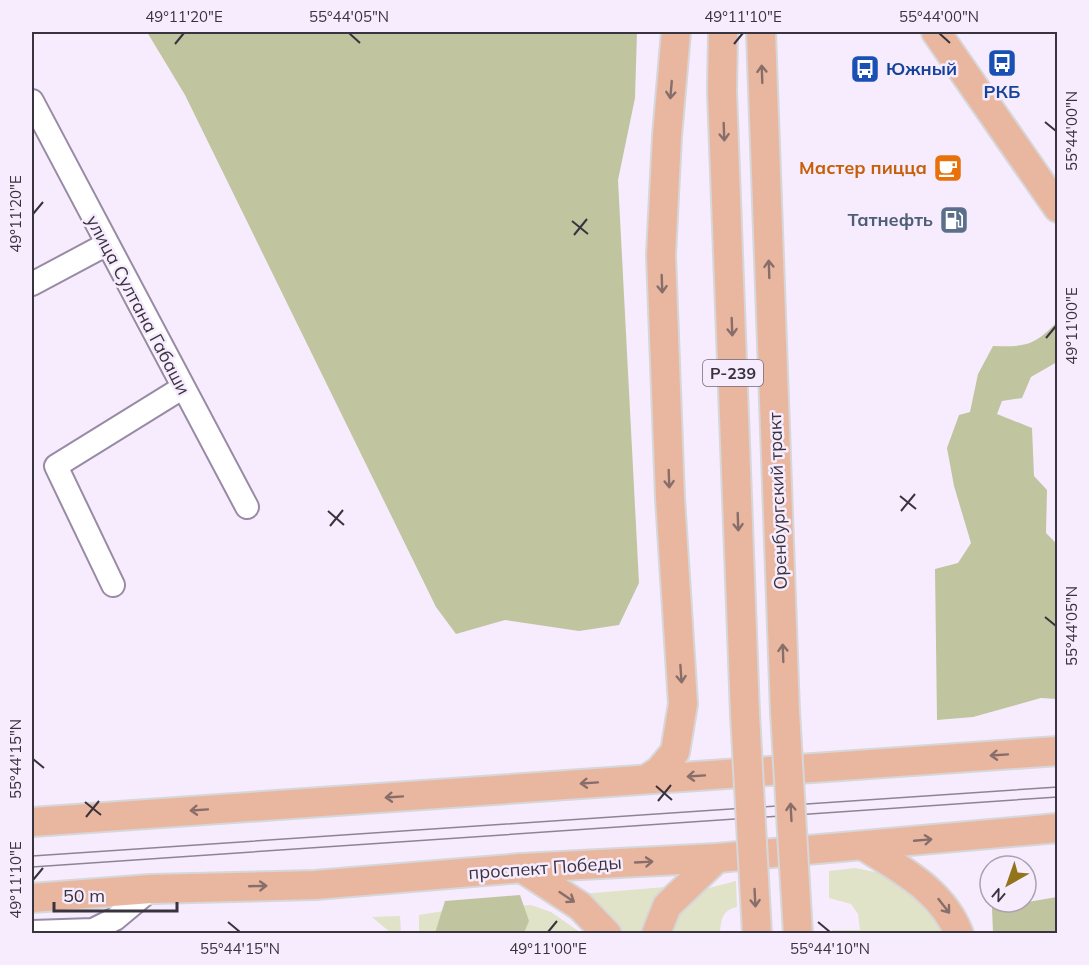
<svg xmlns="http://www.w3.org/2000/svg" width="1089" height="965" viewBox="0 0 1089 965" font-family="Mulish,sans-serif">
	<rect width="100%" height="100%" fill="#f6ecfe"/>
	<g fill="#e0e3c8">
		<polygon points="855,868 885,874 929,907 942,933 832,933 832,930 860,930 858,914 851,904 829,898 829,871"/>
		<path d="M 736,881 L 737,907 C 722,910 721,920 720,933 L 661,934 L 668,920 L 705,889 Z"/>
		<polygon points="665,887 650,911 641,933 618,933 582,894"/>
		<polygon points="531,905 551,912 581,933 419,933 419,915 462,908"/>
		<polygon points="400,916 401,933 391,933 372,917"/>
	</g>
	<g fill="#c0c49f">
		<polygon points="147,32 637,32 635,98 618,180 639,583 619,625 579,631 505,620 456,634 436,607 185,95"/>
		<path d="M 1057,322 L 1057,362 L 1031,377 L 1022,398 L 1002,401 L 997,414 L 1032,428 L 1034,476 L 1047,490 L 1046,533 L 1058,545 L 1057,699 L 1041,698 L 973,717 L 937,720 L 935,569 L 958,563 L 971,543 L 954,486 L 947,448 L 959,415 L 970,412 L 978,374 L 993,346 C 1025,347 1034,346 1057,322 Z"/>
		<polygon points="520,895 529,921 524,933 435,933 445,901"/>
		<polygon points="1057,897 1057,933 993,933 992,908"/>
	</g>
	<g fill="none" stroke-linecap="round" stroke-linejoin="round">
		<g stroke="#998aa5" stroke-width="26">
			<g id="minor">
				<polyline points="32,101 247,507"/>
				<polyline points="32,284 107,244"/>
				<polyline points="113,585 56,466 182,388"/>
				<polyline points="32,932 93,930 115,919 151,889"/>
			</g>
		</g>
		<g stroke="#d7d6d8" stroke-width="32">
			<g id="major">
				<polyline points="723,32 722,91 745,714"/>
				<polyline points="761,32 785,712"/>
				<polyline points="936,32 1058,208"/>
				<polyline points="647,779 659,771 675,752 683,704 670,498 661,255 667,136 676,32"/>
				<polyline points="32,822 1058,751"/>
				<path d="M 864,846 C 901,870 942,890 959,934"/>
				<polyline points="522,868 580,906 607,934"/>
				<polyline points="32,898 151,889 315,885 522,868 717,858 1058,828"/>
				<polyline points="656,934 667,906 717,858"/>
			</g>
		</g>
		<use href="#minor" stroke="#fff" stroke-width="22"/>
		<use href="#major" stroke="#e9b7a0" stroke-width="28"/>
		<g stroke="#8c8493" stroke-width="1.5">
			<polyline points="32,856 1058,787"/>
			<polyline points="32,867 1058,797"/>
		</g>
		<g stroke="#d7d6d8" stroke-width="32" stroke-linecap="butt">
			<g id="major-bridge">
				<polyline points="785,712 798,934"/>
				<polyline points="745,714 757,934"/>
			</g>
		</g>
		<use href="#major-bridge" stroke="#e9b7a0" stroke-width="28"/>
	</g>
	<defs><path id="oneway-shaft" d="M-6 0H5M1.5-3L5.5 0L1.5 3" fill="none" stroke-width="1.6" stroke-linecap="round" stroke-linejoin="round" transform="scale(1.5)"/></defs>
	<g stroke="#886e6a">
		<use href="#oneway-shaft" transform="translate(762 74) rotate(-92)"/>
		<use href="#oneway-shaft" transform="translate(671 90) rotate(95)"/>
		<use href="#oneway-shaft" transform="translate(724 132) rotate(88)"/>
		<use href="#oneway-shaft" transform="translate(769 269) rotate(-92)"/>
		<use href="#oneway-shaft" transform="translate(662 284) rotate(88)"/>
		<use href="#oneway-shaft" transform="translate(732 327) rotate(88)"/>
		<use href="#oneway-shaft" transform="translate(669 479) rotate(88)"/>
		<use href="#oneway-shaft" transform="translate(738 522) rotate(88)"/>
		<use href="#oneway-shaft" transform="translate(783 653) rotate(-92)"/>
		<use href="#oneway-shaft" transform="translate(681 674) rotate(86)"/>
		<use href="#oneway-shaft" transform="translate(999 755) rotate(176)"/>
		<use href="#oneway-shaft" transform="translate(696 776) rotate(176)"/>
		<use href="#oneway-shaft" transform="translate(589 783) rotate(176)"/>
		<use href="#oneway-shaft" transform="translate(394 797) rotate(176)"/>
		<use href="#oneway-shaft" transform="translate(199 810) rotate(176)"/>
		<use href="#oneway-shaft" transform="translate(791 812) rotate(-93)"/>
		<use href="#oneway-shaft" transform="translate(923 840) rotate(-5)"/>
		<use href="#oneway-shaft" transform="translate(644 862) rotate(-3)"/>
		<use href="#oneway-shaft" transform="translate(258 886) rotate(-2)"/>
		<use href="#oneway-shaft" transform="translate(567 897) rotate(34)"/>
		<use href="#oneway-shaft" transform="translate(755 898) rotate(87)"/>
		<use href="#oneway-shaft" transform="translate(944 906) rotate(52)"/>
	</g>
	<path fill="none" stroke="#39333e" stroke-width="2" d="M 349,33 L 360,43M 939,33 L 950,43M 175,44 L 184,33M 734,44 L 743,33M 1045,122 L 1056,131M 33,214 L 43,202M 572,221 L 588,234M 574,235 L 587,219M 1046,338 L 1056,326M 900,496 L 916,509M 328,511 L 344,525M 901,511 L 915,494M 330,526 L 343,510M 1045,617 L 1056,626M 33,759 L 44,768M 656,786 L 672,800M 658,801 L 671,785M 85,802 L 101,815M 86,817 L 99,801M 33,880 L 43,868M 228,922 L 240,932M 818,922 L 830,932M 548,932 L 557,921"/>
	<defs>
		<g id="bus-square" transform="scale(1.5)"><rect x="-9" y="-9" width="18" height="18" rx="4" fill="#1a4fb4" stroke="#f6ecfe"/><path d="M-5-6H5V4H4V6H2V4H-2V6H-4V4H-5ZM-3.5-4V0h7V-4ZM-3.5 1.2v1.5H-2V1.2ZM2 1.2v1.5H3.5V1.2Z" fill="#fff"/></g>
		<g id="cafe-square" transform="scale(1.5)"><rect x="-9" y="-9" width="18" height="18" rx="4" fill="#e8710a" stroke="#f6ecfe"/><path d="M-5.5-4.5H6V0H3Q3 3.5 0 3.5H-2.5Q-5.5 3.5-5.5 0ZM3-3.2v2h1.7v-2ZM-6 4.5H4V6H-6Z" fill="#fff"/></g>
		<g id="fuel-square" transform="scale(1.5)"><rect x="-9" y="-9" width="18" height="18" rx="4" fill="#5c6f8a" stroke="#f6ecfe"/><path d="M-5.5-6h7V0h2V4h1.3V-2.5L3-4.5l.8-.8L6-3V5H2.5V1h-1V6h-7ZM-4.2-4.7v3.2H.2V-4.7Z" fill="#fff"/></g>
	</defs>
	<g fill-rule="evenodd">
		<use href="#bus-square" x="1002" y="63"/>
		<use href="#bus-square" x="865" y="69"/>
		<use href="#cafe-square" x="948" y="168"/>
		<use href="#fuel-square" x="954" y="220"/>
	</g>
	<g text-anchor="middle" stroke-width="5" stroke-linejoin="round" paint-order="stroke">
		<rect fill="#f6ecfe" stroke="#726a78" stroke-width="1.5" x="703" y="360" width="60" height="26" rx="4.5"/>
		<g font-size="16" font-weight="bold" fill="#39333e">
			<text x="733" y="379">Р-239</text>
		</g>
		<g font-size="18" font-weight="bold" fill="#164399" stroke="#f6ecfe" text-anchor="start">
			<text x="886" y="75">Южный</text>
			<text x="1002" y="98" text-anchor="middle">РКБ</text>
		</g>
		<g font-size="18" font-weight="bold" fill="#c56008" stroke="#f6ecfe" text-anchor="end">
			<text x="927" y="174">Мастер пицца</text>
		</g>
		<g font-size="18" font-weight="bold" fill="#4e5e75" stroke="#f6ecfe" text-anchor="end">
			<text x="933" y="226">Татнефть</text>
		</g>
		<g font-size="18" fill="#39333e" stroke="#f6ecfe">
			<text transform="translate(138 305) rotate(62)" y="6">улица Султана Габаши</text>
			<text transform="translate(778 501) rotate(-92)" y="6">Оренбургский тракт</text>
			<text transform="translate(545 868) rotate(-4)" y="6">проспект Победы</text>
		</g>
	</g>
	<rect width="1089" height="965" fill="none" stroke="#f6ecfe" stroke-width="66"/>
	<g transform="translate(1008 884) rotate(220)"><circle r="28" fill="#f6ecfe" stroke="#aaa2b1" stroke-width="1.5"/>
	<path d="M0-4.5L10 22L0 15L-10 22Z" fill="#92751b"/>
	<text y="-9" font-size="16" font-weight="bold" text-anchor="middle" fill="#39333e">N</text>
	</g>
	<path d="M54 902v9h123v-9" fill="none" stroke="#39333e" stroke-width="3"/>
	<text x="63" y="902" font-size="18" fill="#39333e" stroke="#f6ecfe" stroke-width="4.5" paint-order="stroke">50 m</text>
	<rect x="33" y="33" width="1023" height="899" fill="none" stroke="#39333e" stroke-width="2"/>
	<g font-size="15" text-anchor="middle" fill="#39333e">
		<text x="184" y="22">49°11'20"E</text>
		<text x="349" y="22">55°44'05"N</text>
		<text x="743" y="22">49°11'10"E</text>
		<text x="939" y="22">55°44'00"N</text>
		<text transform="translate(1072 131) rotate(-90)" y="5">55°44'00"N</text>
		<text transform="translate(16 214) rotate(-90)" y="5">49°11'20"E</text>
		<text transform="translate(1072 326) rotate(-90)" y="5">49°11'00"E</text>
		<text transform="translate(1072 626) rotate(-90)" y="5">55°44'05"N</text>
		<text transform="translate(16 759) rotate(-90)" y="5">55°44'15"N</text>
		<text transform="translate(16 880) rotate(-90)" y="5">49°11'10"E</text>
		<text x="240" y="954">55°44'15"N</text>
		<text x="548" y="954">49°11'00"E</text>
		<text x="830" y="954">55°44'10"N</text>
	</g>
</svg>
